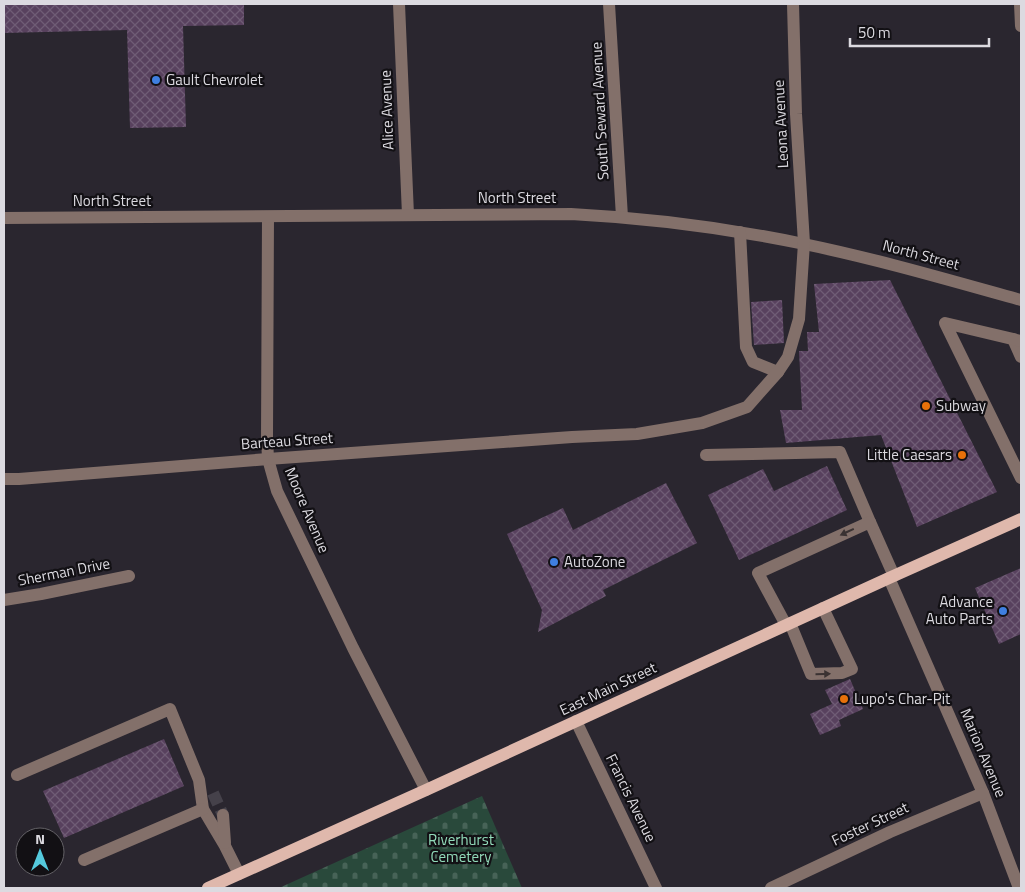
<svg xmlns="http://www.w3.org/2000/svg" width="1025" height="892" viewBox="0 0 1025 892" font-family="'Titillium Web',sans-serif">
	<defs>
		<pattern id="cemetery-stones" width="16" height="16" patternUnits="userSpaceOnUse" patternTransform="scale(1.25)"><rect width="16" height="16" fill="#29493b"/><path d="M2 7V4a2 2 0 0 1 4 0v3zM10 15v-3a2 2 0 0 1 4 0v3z" fill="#476357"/></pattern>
		<pattern id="building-cross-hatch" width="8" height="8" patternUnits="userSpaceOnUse" patternTransform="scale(1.25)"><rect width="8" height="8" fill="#58415e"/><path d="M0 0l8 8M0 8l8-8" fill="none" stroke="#6f5c75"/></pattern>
	</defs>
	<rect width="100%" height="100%" fill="#2a262f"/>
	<polygon fill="url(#cemetery-stones)" points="482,796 522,888 279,888"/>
	<g fill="url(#building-cross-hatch)">
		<polygon points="4,4 244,4 244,25 183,26 186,127 130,128 127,30 4,33"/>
		<polygon points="890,280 997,492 917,527 881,435 786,443 780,410 802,410 799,351 808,351 807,332 819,332 814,284"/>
		<polygon points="782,300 784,343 754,345 751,302"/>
		<polygon points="827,466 847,510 739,560 708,495 763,469 774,491"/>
		<polygon points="666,483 697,543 603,590 606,596 538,632 542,610 507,534 563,508 573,530"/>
		<polygon points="1021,568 1021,634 999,644 975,588"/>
		<polygon points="850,679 863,709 839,720 841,726 820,735 810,714 832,704 825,690"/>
		<polygon points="164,739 184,786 64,838 43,791"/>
	</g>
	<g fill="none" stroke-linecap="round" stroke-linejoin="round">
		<polyline stroke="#45414a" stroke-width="12" stroke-dasharray="12 6" stroke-linecap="butt" points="213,793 223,815"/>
		<g stroke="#83706a" stroke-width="12">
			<polyline points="399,4 408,215"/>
			<polyline points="609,4 622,217"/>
			<polyline points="1020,4 1021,26"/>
			<polyline points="268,217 267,437 268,459 277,491 353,648 426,790"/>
			<path d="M 4,218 L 571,214 C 649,218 727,228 804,244 C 877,259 949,280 1021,300"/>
			<polyline points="740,232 746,347 753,362 778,372"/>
			<polyline points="1013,339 1021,357"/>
			<polyline points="1021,341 945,323 1021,478"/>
			<polyline points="706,455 840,452 870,522"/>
			<polyline points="4,479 19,479 268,459 572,437 637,434 702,423 747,407 778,372 788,357 799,319 804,243 796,114 793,4"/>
			<polyline points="889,578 983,793 1019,888"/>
			<polyline points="4,600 41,594 129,576"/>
			<polyline points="790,623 811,674 842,673 852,669 823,608"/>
			<polyline points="786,625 758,573 870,522 894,576"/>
			<polyline points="576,721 656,888"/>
			<polyline points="17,775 170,709 199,780 203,809 225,846 239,874"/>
			<polyline points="223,815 225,843"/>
			<polyline points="84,860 203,809"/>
			<polyline points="771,888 890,832 983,793"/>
		</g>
		<polyline stroke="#dfb8ac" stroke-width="12" points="208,888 426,790 889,578 1021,519"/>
	</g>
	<defs><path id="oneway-solid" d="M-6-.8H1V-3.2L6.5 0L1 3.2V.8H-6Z" transform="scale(1.25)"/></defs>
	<g fill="#3a3232">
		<use href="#oneway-solid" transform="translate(847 532) rotate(155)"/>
		<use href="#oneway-solid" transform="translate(823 674) rotate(-1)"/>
	</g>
	<g fill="#3f7fe0" stroke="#121014" stroke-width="2">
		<circle cx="156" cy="80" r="5"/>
		<circle cx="554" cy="562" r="5"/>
		<circle cx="1003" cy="611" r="5"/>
	</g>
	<g fill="#e8710a" stroke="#121014" stroke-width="2">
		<circle cx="926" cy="406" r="5"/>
		<circle cx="962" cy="455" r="5"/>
		<circle cx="844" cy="699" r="5"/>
	</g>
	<g text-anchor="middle" stroke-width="4.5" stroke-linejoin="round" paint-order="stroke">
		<g font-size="15" fill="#dcdae0" stroke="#121014" text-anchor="start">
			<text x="166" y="85">Gault Chevrolet</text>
			<text x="936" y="411">Subway</text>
			<text x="952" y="460" text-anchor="end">Little Caesars</text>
			<text x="564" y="567">AutoZone</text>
			<text x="993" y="607" text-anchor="end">Advance<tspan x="993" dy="17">Auto Parts</tspan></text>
			<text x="854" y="704">Lupo's Char-Pit</text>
		</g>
		<g font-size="15" fill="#dcdae0" stroke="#121014">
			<text transform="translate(387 110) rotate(-92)" y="5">Alice Avenue</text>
			<text transform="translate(600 111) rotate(-93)" y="5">South Seward Avenue</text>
			<text transform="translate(781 124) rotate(-93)" y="5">Leona Avenue</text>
			<text x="517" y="203">North Street</text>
			<text x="112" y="206">North Street</text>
			<text transform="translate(921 255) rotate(15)" y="5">North Street</text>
			<text transform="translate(287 441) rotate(-4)" y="5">Barteau Street</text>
			<text transform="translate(307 510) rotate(67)" y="5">Moore Avenue</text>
			<text transform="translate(64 572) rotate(-11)" y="5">Sherman Drive</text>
			<text transform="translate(608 689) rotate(-25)" y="5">East Main Street</text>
			<text transform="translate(983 753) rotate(67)" y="5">Marion Avenue</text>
			<text transform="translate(631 798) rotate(64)" y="5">Francis Avenue</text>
			<text transform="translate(870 824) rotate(-25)" y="5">Foster Street</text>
		</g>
		<g font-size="15" fill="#92dbba" stroke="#121014">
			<text x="461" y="845">Riverhurst<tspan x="461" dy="17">Cemetery</tspan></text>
		</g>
	</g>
	<rect width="1025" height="892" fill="none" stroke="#dcdae0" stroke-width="10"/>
	<g transform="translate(40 852)"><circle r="24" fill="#121014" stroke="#636166"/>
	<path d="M0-4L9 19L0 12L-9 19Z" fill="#54cadd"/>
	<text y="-8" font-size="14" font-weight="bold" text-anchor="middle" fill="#dcdae0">N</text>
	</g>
	<path d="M850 38v8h139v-8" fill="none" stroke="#dcdae0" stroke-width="2.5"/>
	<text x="858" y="38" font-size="15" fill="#dcdae0" stroke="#121014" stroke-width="4" paint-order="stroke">50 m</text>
</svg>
